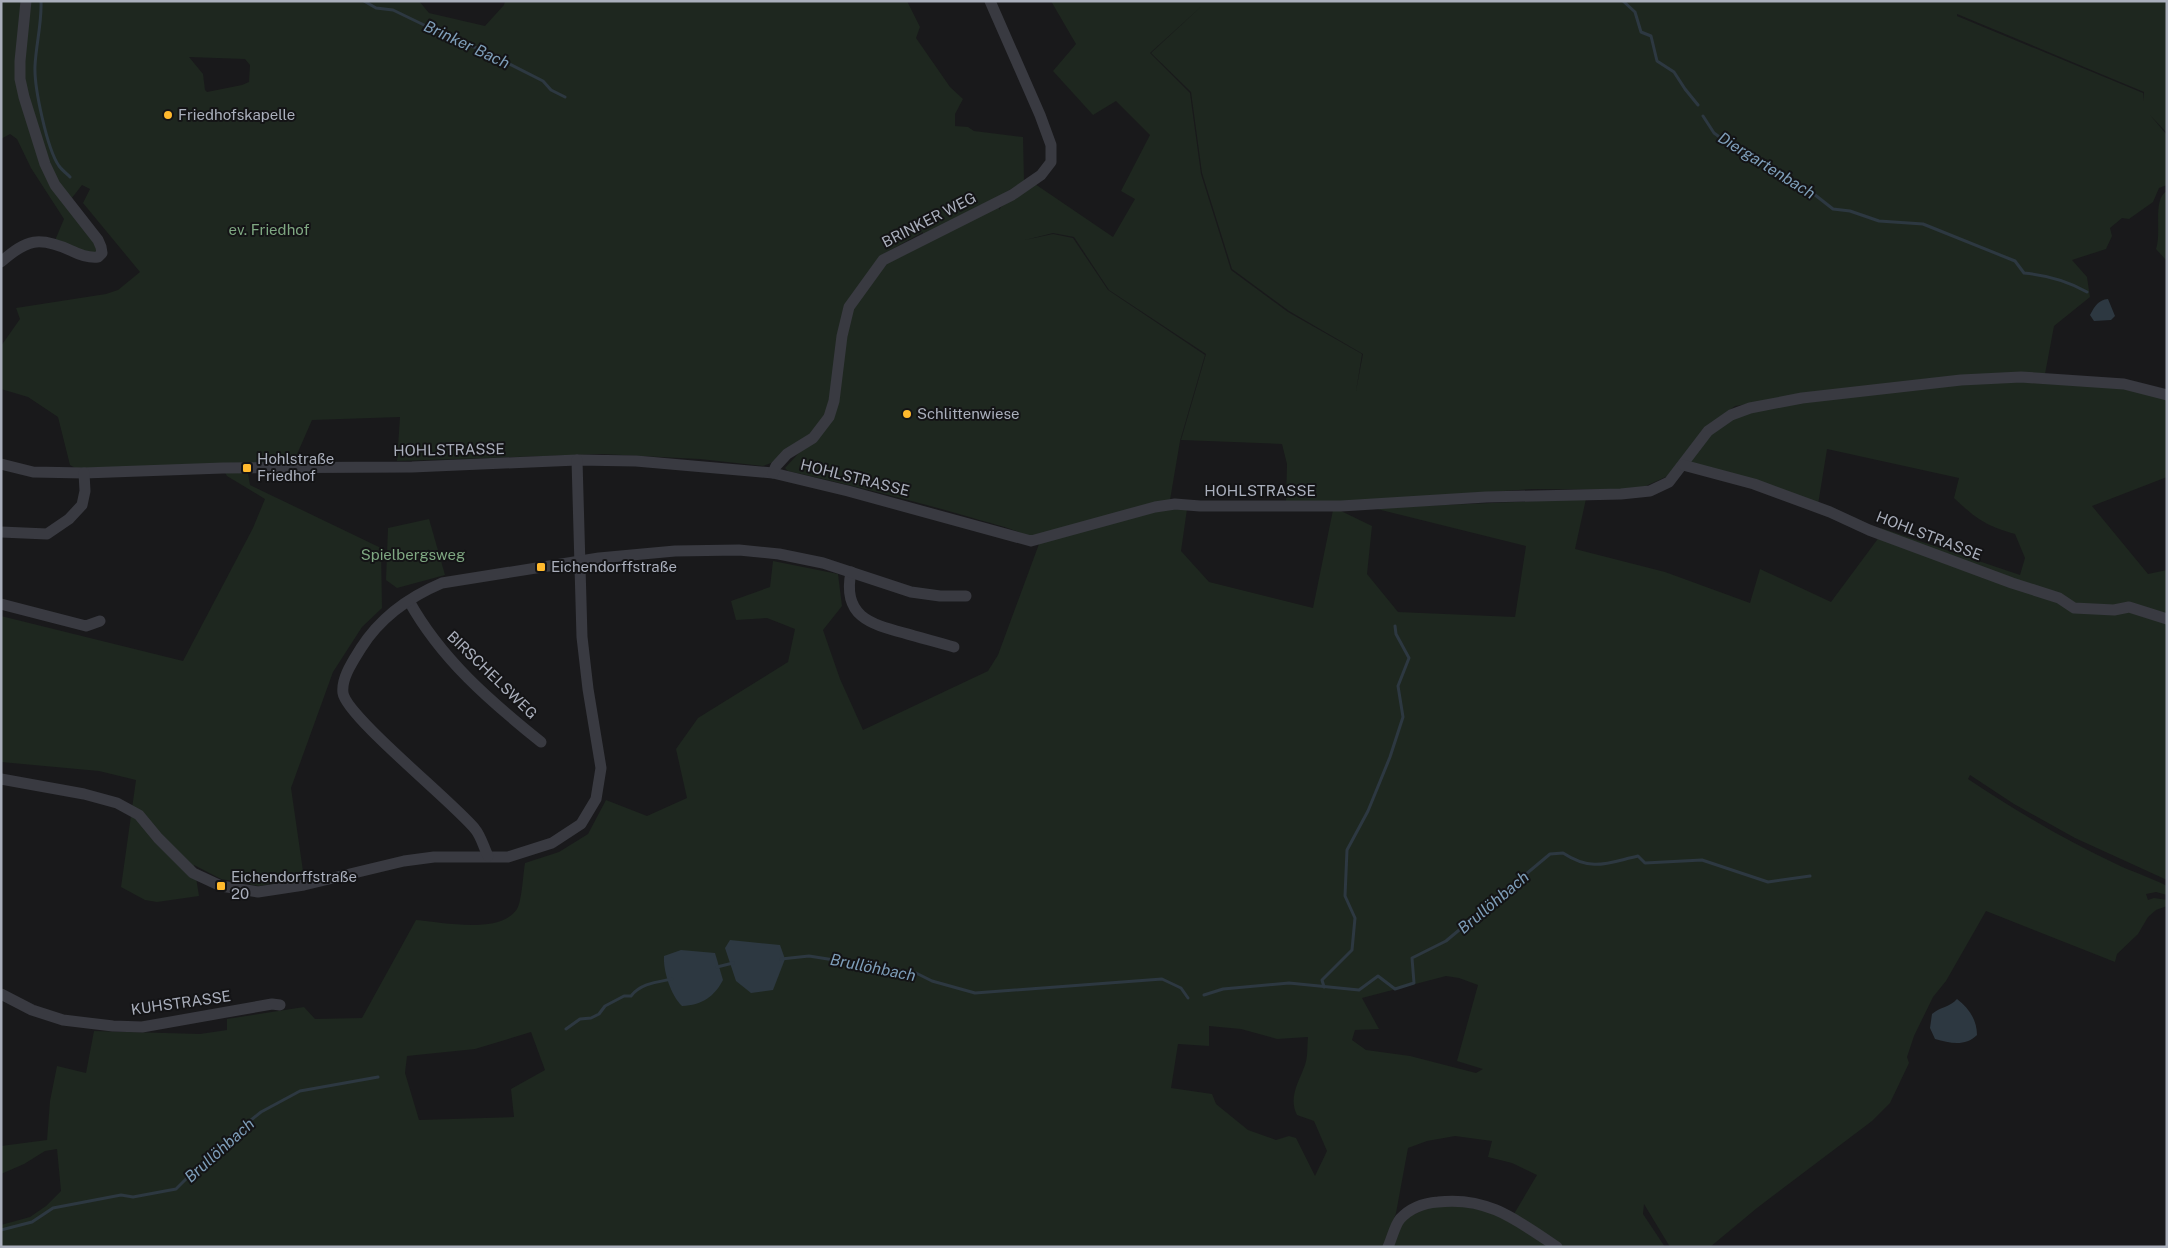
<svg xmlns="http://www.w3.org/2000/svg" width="2168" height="1248" viewBox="0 0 2168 1248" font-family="'Public Sans',sans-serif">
	<rect width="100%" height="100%" fill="#19191b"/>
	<g fill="#1e271f" fill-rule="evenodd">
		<path d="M 1,1 L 419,1 L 429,13 L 485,26 L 504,5 L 505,1 L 907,1 L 920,27 L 916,38 L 950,87 L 963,99 L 955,114 L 955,126 L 968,127 L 974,131 L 1023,137 L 1024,181 L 1000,196 L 999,210 L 1001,207 L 1035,184 L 1113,237 L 1135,199 L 1121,191 L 1150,135 L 1116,101 L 1093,115 L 1053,71 L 1076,44 L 1051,1 L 2167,1 L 2167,133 L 2150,115 L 2167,135 L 2167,185 L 2159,188 L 2153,202 L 2129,219 L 2122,218 L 2110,228 L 2112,236 L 2106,249 L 2072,260 L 2087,277 L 2090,297 L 2054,326 L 2045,374 L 1841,389 L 1735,406 L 1707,428 L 1670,475 L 1637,490 L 1533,489 L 1340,502 L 1286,502 L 1287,464 L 1282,444 L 1181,440 L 1206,354 L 1109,290 L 1074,237 L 1053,233 L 1025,240 L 1053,234 L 1073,238 L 1108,290 L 1205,355 L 1180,441 L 1170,500 L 1187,509 L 1181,551 L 1209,582 L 1313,608 L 1333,510 L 1341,511 L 1372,526 L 1367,574 L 1398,612 L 1515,617 L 1526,546 L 1373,508 L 1586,499 L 1575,549 L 1665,572 L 1750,603 L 1760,569 L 1831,602 L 1877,540 L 1881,528 L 2020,575 L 2025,558 L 2015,534 C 1986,526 1975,518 1954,498 L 1959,478 L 1827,449 L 1818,505 L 1688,463 L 1711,433 L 1732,418 L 1752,410 L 1848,395 L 2025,379 L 2101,384 L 2167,397 L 2167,477 L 2092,506 L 2148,574 L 2167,570 L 2167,880 L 2075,838 L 2014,804 L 1970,775 L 1968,779 C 2015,810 2063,839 2114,863 C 2132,872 2150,877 2167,886 L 2167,895 L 2156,892 L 2146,894 L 2148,900 L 2154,898 L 2167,900 L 2167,906 L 2156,910 L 2148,917 L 2138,934 L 2117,954 L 2115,962 L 1986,911 L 1946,981 L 1933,997 L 1914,1036 L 1907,1057 L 1909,1063 L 1890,1103 L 1872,1121 L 1757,1208 L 1710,1247 L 1670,1247 L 1644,1204 L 1643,1214 L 1665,1247 L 1562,1247 L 1514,1214 L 1537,1175 L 1512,1163 L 1488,1157 L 1492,1141 L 1455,1136 L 1427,1141 L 1408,1148 L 1396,1213 L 1384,1247 L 1,1247 L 1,1225 L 30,1217 L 46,1206 L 61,1191 L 57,1149 L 45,1151 L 24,1164 L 1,1174 L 1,1146 L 47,1140 L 50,1101 L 57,1066 L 86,1073 L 94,1031 L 200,1034 L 227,1030 L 227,1019 L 304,1007 L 315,1019 L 362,1018 L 416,920 C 442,922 500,935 517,909 C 522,901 523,874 525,863 L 559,852 L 588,834 L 606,800 L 647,816 L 687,798 L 676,749 L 698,718 L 788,662 L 795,629 L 767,618 L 736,620 L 731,601 L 770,587 L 773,561 L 838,574 L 842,606 L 823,630 L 840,679 L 863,730 L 988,671 L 998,655 L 1039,544 C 1021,529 995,525 973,518 C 912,500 850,485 788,471 L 785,468 L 831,418 L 851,311 L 883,263 L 922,243 L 923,232 L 880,256 L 847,306 L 827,415 L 811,434 L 771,463 L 763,466 L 700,459 L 602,454 L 397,461 L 400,417 L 312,420 L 291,468 L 247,468 L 250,485 L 381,548 L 382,608 L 362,627 L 333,672 L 291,788 L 304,878 L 259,886 L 221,879 L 194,865 L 199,896 L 157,902 L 145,900 L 121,887 L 136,780 L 99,771 L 1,762 L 1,616 L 183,661 L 253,528 L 265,499 L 227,476 L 222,468 L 84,473 L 70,465 L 58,417 L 28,397 L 1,389 L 1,346 L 20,319 L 16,308 L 106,294 L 118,290 L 140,272 L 83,203 L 90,189 L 82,185 L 68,203 L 98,240 L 98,257 L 56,244 L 56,238 L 64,219 L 31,168 L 17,139 L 10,134 L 1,139 ZM 1204,4 L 1151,53 L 1191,92 L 1202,173 L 1232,269 L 1289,311 L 1363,354 L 1356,391 L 1362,354 L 1288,312 L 1231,270 L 1201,174 L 1190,93 L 1150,53 ZM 1957,14 L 2144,92 L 2143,101 L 2143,93 L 1957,16 ZM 189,57 L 245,59 L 250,65 L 249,82 L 242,85 L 207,92 L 205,90 L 203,74 ZM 1446,976 L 1459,978 L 1478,985 L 1457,1061 L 1483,1069 L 1476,1073 L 1410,1056 L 1366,1050 L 1352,1040 L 1355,1030 L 1379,1029 L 1362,998 ZM 1209,1026 L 1241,1029 L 1277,1039 L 1308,1037 C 1307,1046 1308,1057 1305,1065 C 1299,1082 1288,1097 1297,1115 L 1314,1121 L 1327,1151 L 1315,1176 L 1296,1138 L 1289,1136 L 1276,1140 L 1248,1130 L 1216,1104 L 1212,1094 L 1171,1088 L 1178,1044 L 1209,1046 ZM 531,1032 L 545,1070 L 511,1089 L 514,1117 L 419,1120 L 405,1073 L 407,1056 L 475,1049 Z"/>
		<path d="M 2167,191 L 2167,261 L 2156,249 C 2162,232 2152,199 2167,191 Z"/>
		<polygon points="429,519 445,575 397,588 386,580 388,528"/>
		<polygon points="1454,1205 1502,1214 1551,1247 1391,1247 1402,1220 1432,1206"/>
	</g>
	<g fill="#2d3841">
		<path d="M 2108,299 L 2115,316 L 2111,320 L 2094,321 L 2090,315 C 2095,306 2098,300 2108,299 Z"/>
		<polygon points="730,940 780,945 785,959 773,990 751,993 736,981 725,948"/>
		<path d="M 681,950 L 715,953 L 723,980 C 714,997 702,1005 682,1006 C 671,996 663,971 664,956 Z"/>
		<path d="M 1957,999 C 1969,1008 1977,1020 1977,1035 C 1965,1047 1950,1043 1935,1039 L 1930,1028 L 1932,1014 C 1940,1007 1950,1007 1957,999 Z"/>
	</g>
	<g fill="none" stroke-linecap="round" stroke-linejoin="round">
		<g stroke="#2d3841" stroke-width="3">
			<path d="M 41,1 C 42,23 36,44 35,66 C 34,87 47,149 59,166 C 62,170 67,174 70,177"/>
			<polyline points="364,1 376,8 393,10 455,40 482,50 543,81 551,90 565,97"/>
			<polyline points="1623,1 1635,12 1641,32 1651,36 1657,61 1674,72 1685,89 1698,105"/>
			<path d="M 1703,116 L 1714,133 L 1751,160 L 1768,162 L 1785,180 L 1810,191 L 1833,209 L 1850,211 L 1879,221 L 1923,224 L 2015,261 L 2024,273 C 2046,275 2068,281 2087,292"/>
			<polyline points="781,959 809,956 916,973 932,981 975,993 1162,979 1181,988 1188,998"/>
			<polyline points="717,967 733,963"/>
			<polyline points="1324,987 1322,980 1352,950 1355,918 1345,896 1347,850 1368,811 1390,757 1403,717 1398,686 1409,658 1396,634 1395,626"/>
			<path d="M 1204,995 L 1223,989 L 1289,983 L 1359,990 L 1378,976 L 1395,989 L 1414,983 L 1412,958 L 1446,941 L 1550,854 L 1563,853 C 1592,872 1607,863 1638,856 L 1645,863 L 1702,860 L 1768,882 L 1810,876"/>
			<path d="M 566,1029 L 580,1019 L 591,1018 L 599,1014 L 605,1006 L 624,996 L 631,996 C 641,983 658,982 672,979"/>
			<polyline points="1,1230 32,1222 53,1208 121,1195 133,1197 176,1189 219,1146 261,1112 300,1091 378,1077"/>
		</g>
		<g stroke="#393a41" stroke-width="11">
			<path d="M 1,262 C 27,239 39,236 72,251 C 80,255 88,258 98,257 L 102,253 L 101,247 L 98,240 L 55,185 L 45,164 L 24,97 L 20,79 L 20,61 L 26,1"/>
			<polyline points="1,464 33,472 84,473 223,468 412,467 577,460 636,461 773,473 848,491 1031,541 1155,507 1175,504 1200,506 1341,506 1486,497 1621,494 1650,491 1669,482 1708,431 1731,415 1750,408 1802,398 1961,380 2021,377 2124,384 2167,395"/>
			<polyline points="1683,465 1754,484 1830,512 1869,530 2012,583 2059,598 2074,608 2114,610 2129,607 2167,619"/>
			<polyline points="773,473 776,466 787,454 813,438 829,417 834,401 842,336 849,307 883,260 1012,195 1041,175 1051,162 1051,145 1040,115 990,1"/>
			<polyline points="1,532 47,534 69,519 82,505 85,491 84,473"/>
			<path d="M 851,572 C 842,616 870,624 904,633 C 921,638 937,642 954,647"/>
			<path d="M 409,601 C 441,659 490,701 541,742"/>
			<polyline points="1,604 86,626 100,621"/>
			<polyline points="1,779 84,794 117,803 139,815 158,838 193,873 221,886 258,892 304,885 404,861 434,857 508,857 552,843 581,824 596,799 601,768 588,689 582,637 577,460"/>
			<path d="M 488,856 C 484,848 481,836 475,829 C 454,803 346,716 343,693 C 341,678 353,661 361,648 C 380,618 409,597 442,583 L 599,558 L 675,551 L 739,550 L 779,554 L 823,563 L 911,592 L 940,596 L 966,596"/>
			<polyline points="1,994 32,1010 63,1020 113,1026 142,1027 272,1004 280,1005"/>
			<path d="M 1388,1247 C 1392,1238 1395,1225 1400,1219 C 1410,1208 1425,1203 1438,1202 C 1488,1196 1518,1221 1557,1247"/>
		</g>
	</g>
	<g fill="#ffb92d" stroke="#141416" stroke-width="2">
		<circle cx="168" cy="115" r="5"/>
		<circle cx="907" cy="414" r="5"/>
		<rect x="242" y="463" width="10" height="10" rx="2.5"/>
		<rect x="536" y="562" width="10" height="10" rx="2.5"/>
		<rect x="216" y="881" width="10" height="10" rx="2.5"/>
	</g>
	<g text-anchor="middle" stroke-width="4" stroke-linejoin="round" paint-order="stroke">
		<g font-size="15" fill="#aaafbc" stroke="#141416" text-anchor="start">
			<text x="178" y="120">Friedhofskapelle</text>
			<text x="917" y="419">Schlittenwiese</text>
			<text x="257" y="464">Hohlstraße<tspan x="257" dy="17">Friedhof</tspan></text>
			<text x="551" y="572">Eichendorffstraße</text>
			<text x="231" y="882">Eichendorffstraße<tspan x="231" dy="17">20</tspan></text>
		</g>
		<g font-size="15" fill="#aaafbc" stroke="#141416">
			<text transform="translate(929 220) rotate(-27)" y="5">BRINKER WEG</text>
			<text transform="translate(449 450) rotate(-1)" y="5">HOHLSTRASSE</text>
			<text transform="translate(855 478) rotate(14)" y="5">HOHLSTRASSE</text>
			<text x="1260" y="496">HOHLSTRASSE</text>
			<text transform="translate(1929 536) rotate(21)" y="5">HOHLSTRASSE</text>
			<text transform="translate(492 675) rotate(44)" y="5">BIRSCHELSWEG</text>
			<text transform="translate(181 1003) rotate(-8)" y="5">KUHSTRASSE</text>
		</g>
		<g font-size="15" fill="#7fa882" stroke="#141416">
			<text x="269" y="235">ev. Friedhof</text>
			<text x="413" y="560">Spielbergsweg</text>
		</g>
		<g font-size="16" font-style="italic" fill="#7e9eb9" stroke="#141416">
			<text transform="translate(467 44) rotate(25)" y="6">Brinker Bach</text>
			<text transform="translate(1767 165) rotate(32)" y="6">Diergartenbach</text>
			<text transform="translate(1493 902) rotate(-40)" y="6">Brullöhbach</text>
			<text transform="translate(873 967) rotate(11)" y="6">Brullöhbach</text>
			<text transform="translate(219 1150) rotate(-42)" y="6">Brullöhbach</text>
		</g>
	</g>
	<rect width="2168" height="1248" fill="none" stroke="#aaafbc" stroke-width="5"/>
</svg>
